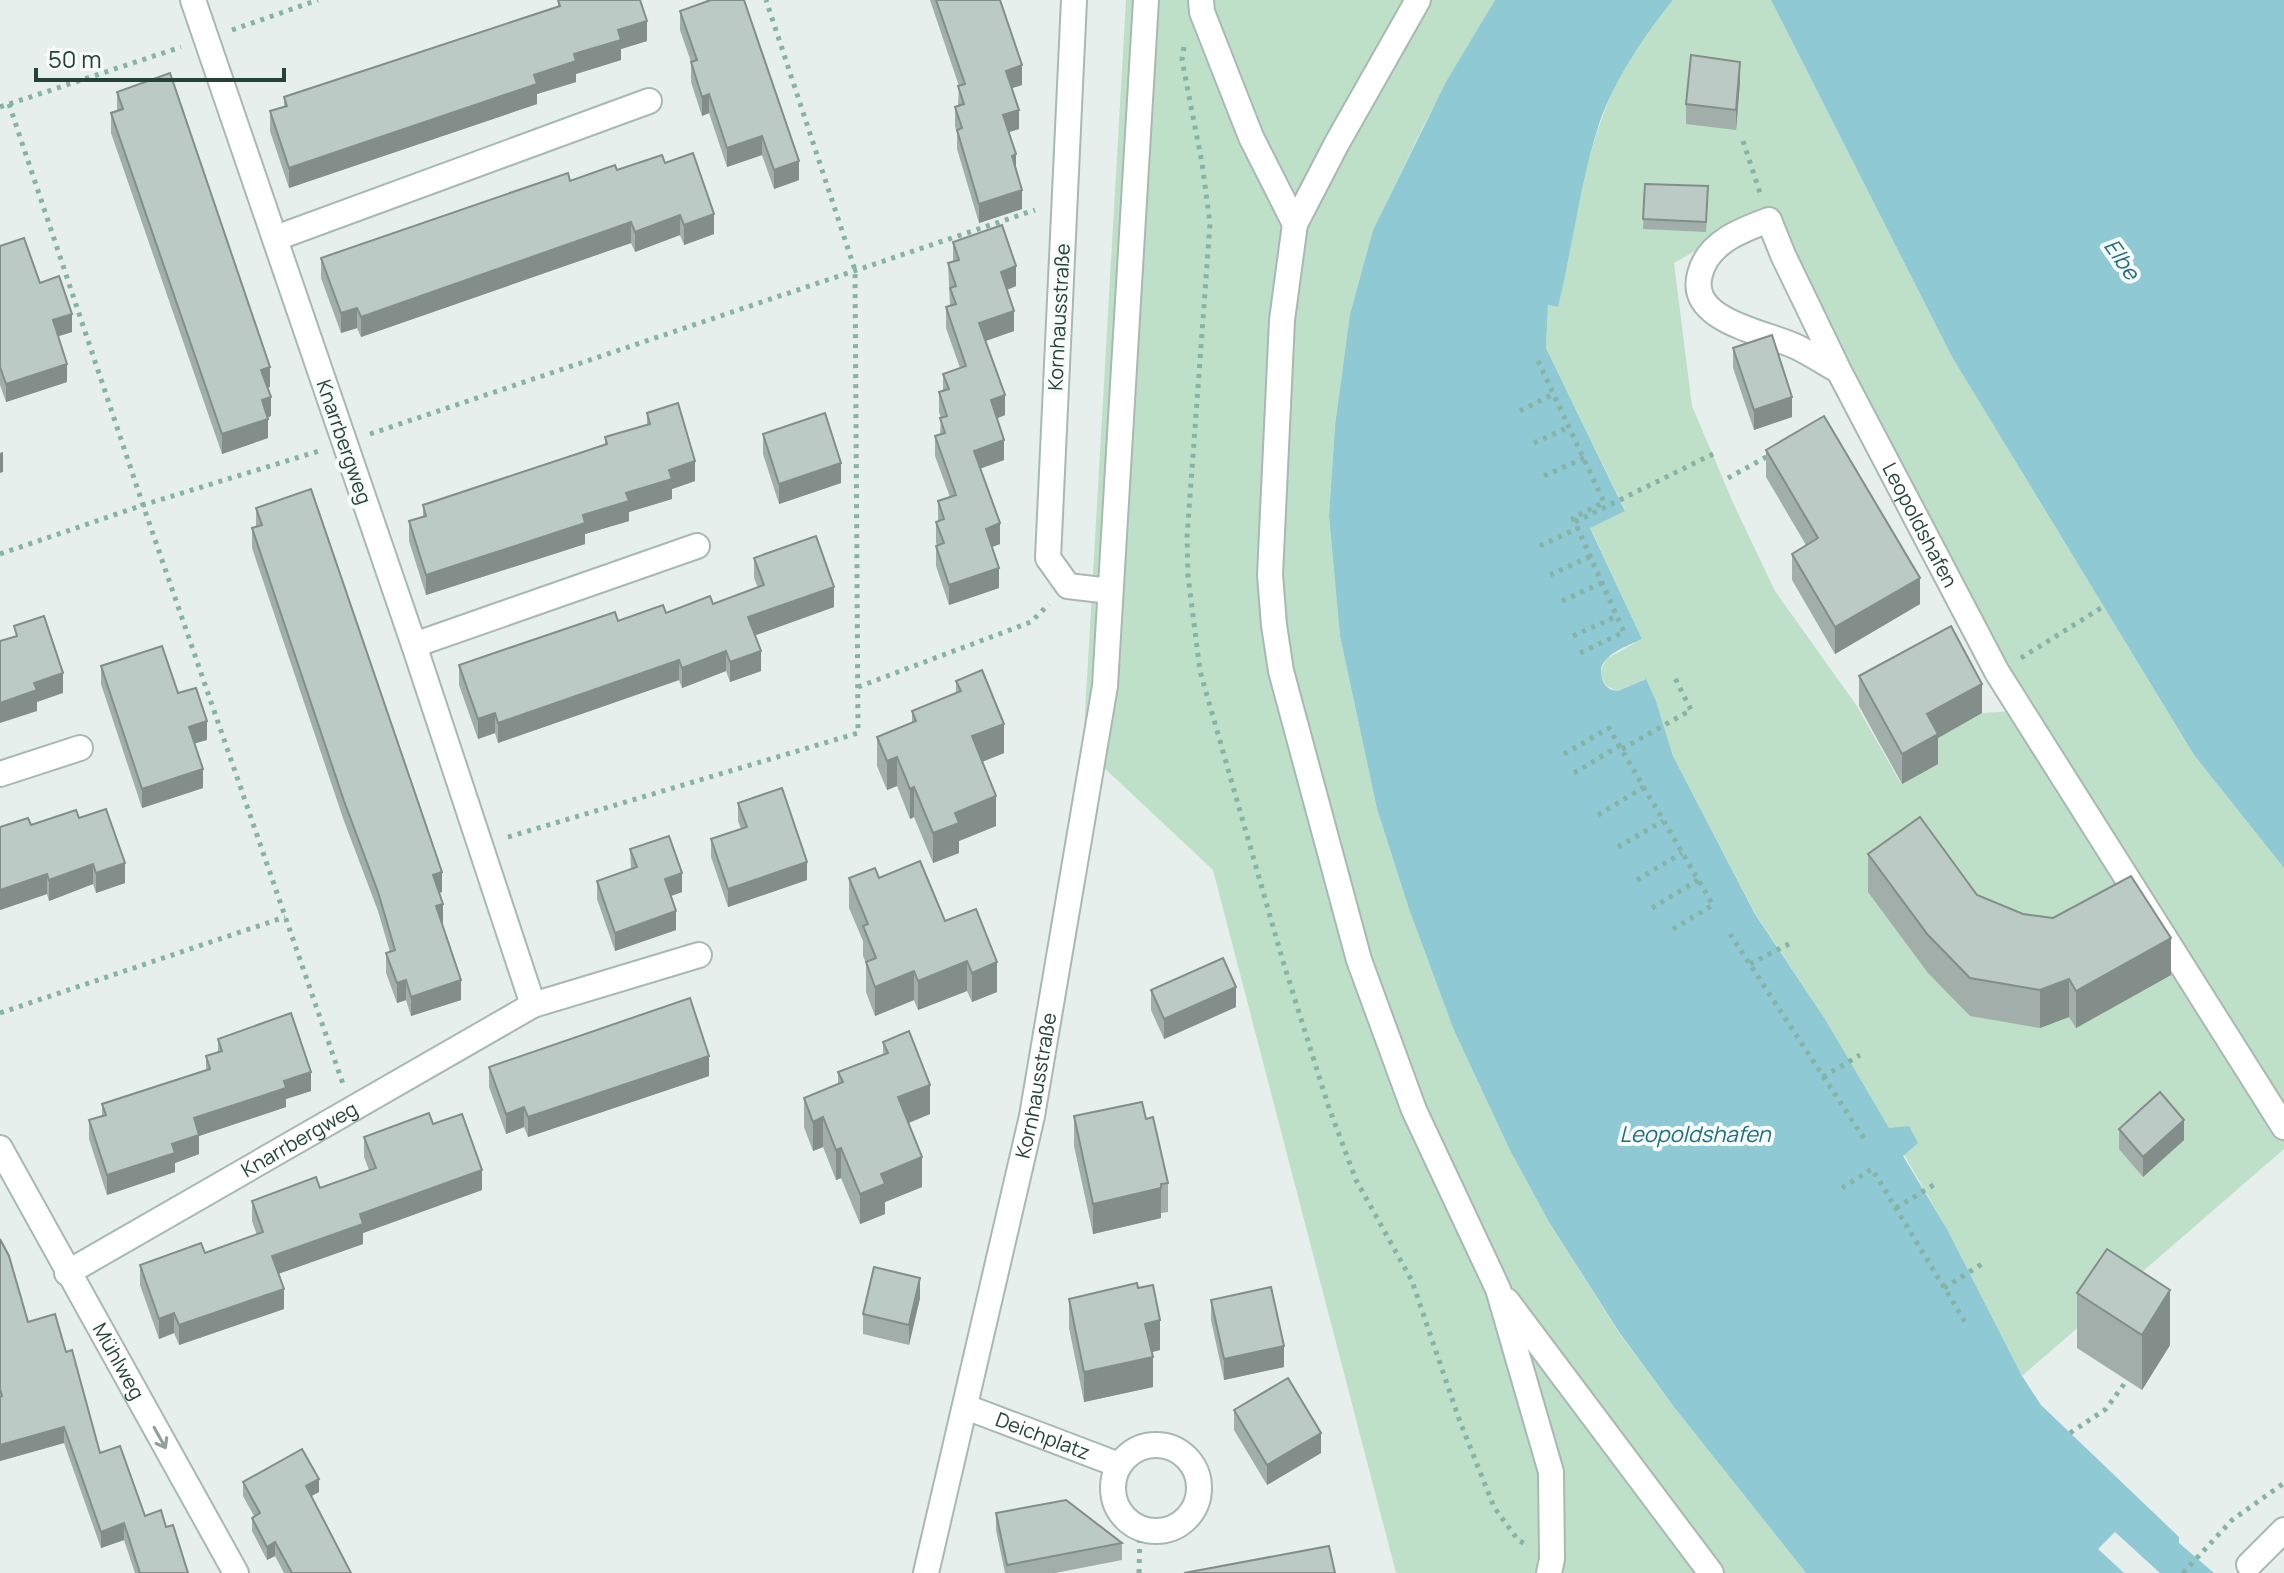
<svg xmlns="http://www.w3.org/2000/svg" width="2284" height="1573" viewBox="0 0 2284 1573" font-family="Manrope,sans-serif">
	<rect width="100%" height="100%" fill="#e6efeb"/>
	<g fill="#bfe0c8" fill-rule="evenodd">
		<polygon points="1126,0 1495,0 1428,117 1373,230 1350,314 1335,424 1329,516 1340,636 1377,809 1409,909 1453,1028 1549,1222 1619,1333 1674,1407 1806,1573 1396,1573 1213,870 1083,748"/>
		<path d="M 1673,0 L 1771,0 L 1952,357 L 2194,755 L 2284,868 L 2284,1149 L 2022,1376 L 1947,1229 L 1889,1129 L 1825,1019 L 1755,913 L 1673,756 L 1656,701 L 1645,679 L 1618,691 L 1606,686 L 1600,673 L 1606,659 L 1642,639 L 1590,527 L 1625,510 L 1546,348 L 1548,305 L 1558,307 C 1573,245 1579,180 1601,121 C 1616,77 1644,36 1673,0 ZM 1771,208 C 1850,379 1942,545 2032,710 L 1982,713 L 1927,744 L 1938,764 L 1901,784 L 1857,706 L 1775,591 L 1734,505 L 1692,406 L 1674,263 Z"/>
	</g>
	<g fill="#8ec9d4">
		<path d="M 1495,0 L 1673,0 C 1644,36 1616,78 1600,121 C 1580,181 1573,246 1558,307 L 1548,305 L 1546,348 L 1625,511 L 1590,528 L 1642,639 C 1626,647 1592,657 1603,681 C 1606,688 1610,690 1618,691 L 1646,679 L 1656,701 L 1673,756 L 1755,914 L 1825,1019 L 1889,1128 L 1909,1126 L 1918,1143 L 1903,1156 L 1947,1229 L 2022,1376 L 2041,1405 L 2179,1537 L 2179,1543 L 2214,1573 L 1806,1573 L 1674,1407 L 1619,1332 L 1549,1222 L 1510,1150 L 1453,1028 L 1409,909 L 1377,809 L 1340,636 L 1329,516 L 1335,425 L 1350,314 L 1373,230 L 1446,82 Z"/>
		<polygon points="1771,0 2284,0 2284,868 2194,755 1952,357"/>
	</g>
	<polygon fill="#e6efeb" points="2115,1532 2160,1573 2124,1573 2098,1549"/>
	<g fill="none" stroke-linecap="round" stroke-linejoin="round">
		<g stroke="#a8b8b2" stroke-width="28">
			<g id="minor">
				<polyline points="1074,0 1048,558 1068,586 1110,591"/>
				<polyline points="1201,0 1202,12 1251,137 1295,224"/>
				<polyline points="1418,0 1337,143 1295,224 1282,320 1270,575 1274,625 1281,671 1359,960 1414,1110 1498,1289 1551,1472 1552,1559 1549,1573"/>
				<polyline points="276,238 649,101"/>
				<path id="s1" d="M 1839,371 L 1783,255 L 1769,220 C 1742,230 1708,242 1700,274 C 1687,322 1766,332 1797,347 C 1811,354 1825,363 1839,371 L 1997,672 L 2284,1127"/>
				<polyline points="414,645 697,546"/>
				<polyline points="0,774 80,748"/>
				<polyline points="533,1005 699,955"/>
				<path id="s2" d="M 0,1148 L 236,1573"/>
				<path id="s3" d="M 67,1273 L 533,1005 L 414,645 L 193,0"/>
				<polyline points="1507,1301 1711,1573"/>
				<path id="s4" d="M 966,1407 L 1119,1465"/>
				<circle cx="1156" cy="1488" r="43"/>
				<polyline points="2249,1565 2284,1530"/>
				<path id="s5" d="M 926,1573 L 1032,1116 L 1105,686 L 1146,0"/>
			</g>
		</g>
		<g stroke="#86b3a5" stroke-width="5" stroke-dasharray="4 6" stroke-linecap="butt">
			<polyline points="232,30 318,0"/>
			<polyline points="1184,47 1182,60 1202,163 1210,224 1187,537 1188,576 1200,671 1282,958 1328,1105 1356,1180 1412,1281 1459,1419 1494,1507 1518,1540 1525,1544"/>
			<polyline points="9,104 143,505 343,1084"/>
			<polyline points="0,107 181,47"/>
			<polyline points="1743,141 1761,196"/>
			<polyline points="1538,361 1604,502 1573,518 1624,632 1580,653"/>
			<polyline points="1520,411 1553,394"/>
			<polyline points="370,434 1035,210"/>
			<polyline points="1534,443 1569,427"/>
			<polyline points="1544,476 1584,458"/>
			<polyline points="1728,478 1770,455"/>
			<polyline points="1575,522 1715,453"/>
			<polyline points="1540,546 1578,528"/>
			<polyline points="0,554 143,505 319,451"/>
			<polyline points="1550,575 1591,556"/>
			<polyline points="1562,601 1602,583"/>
			<polyline points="1573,636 1617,616"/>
			<polyline points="2021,658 2101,608"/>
			<polyline points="858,687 1031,622 1049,604"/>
			<polyline points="1622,749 1691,710 1675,678"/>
			<polyline points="1564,754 1609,728 1713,905 1668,932"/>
			<polyline points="1574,773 1619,746"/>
			<polyline points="1598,815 1644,787"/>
			<polyline points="508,837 858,733 855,270 766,0"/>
			<polyline points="1618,847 1663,821"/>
			<polyline points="1637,880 1682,853"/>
			<polyline points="1652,908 1698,880"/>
			<polyline points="1730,934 1865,1140"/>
			<polyline points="1750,964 1789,944"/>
			<polyline points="0,1013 285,917"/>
			<polyline points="1823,1077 1860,1055"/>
			<polyline points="1842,1188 1872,1169 1967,1325"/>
			<polyline points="1896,1208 1935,1184"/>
			<polyline points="1944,1288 1985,1262"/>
			<polyline points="2070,1433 2106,1409 2127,1380"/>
			<polyline points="1139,1573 1140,1528"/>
			<polyline points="2183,1573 2232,1520 2284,1483"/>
		</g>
		<use href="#minor" stroke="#fff" stroke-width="24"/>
	</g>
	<g fill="#a1aea9">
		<polygon points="558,0 640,0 647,41 621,49 621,60 576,74 576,82 537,94 537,104 289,188 270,131 270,111 284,107 284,97 558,7"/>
		<polygon points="708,0 744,0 799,180 774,189 762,155 727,167 709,113 702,116 691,82 691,62 680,30 680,11"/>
		<polygon points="930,0 1000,0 1022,85 1012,88 1019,129 1009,132 1022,209 979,223 957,149 957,133 955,126 955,107 958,106 959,86"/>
		<polygon points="1740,82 1736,130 1686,124 1686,104"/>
		<polygon points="117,92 270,387 267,388 271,416 268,417 268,438 222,454 111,133 111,113 117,111"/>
		<polygon points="665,163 714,234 684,245 680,235 635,252 631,243 361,337 357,328 341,333 321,278 321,258 570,181 617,170"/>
		<polygon points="1645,184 1708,186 1706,232 1643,229"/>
		<polygon points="953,242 1016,286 1007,290 1014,331 986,341 1005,415 997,418 1004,460 980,468 1000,544 992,547 999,588 949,605 936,566 936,546 937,546 936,542 936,522 938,521 938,501 950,497 935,456 935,436 940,434 941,418 939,412 939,392 943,391 943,374 960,368 946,328 946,307 950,306 948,263 953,262"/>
		<polygon points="0,246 40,283 72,332 58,336 67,382 6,402 0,385"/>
		<polygon points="1733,348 1792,417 1754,430 1733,368"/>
		<polygon points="647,413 695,481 672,489 672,499 629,512 629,521 585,534 585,544 426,595 409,541 409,521 423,517 423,505 605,445 605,437 647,425"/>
		<polygon points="763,434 841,483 779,504 763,454"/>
		<polygon points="1766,450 1920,604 1835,654 1792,580 1792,554 1806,545 1766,477"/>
		<polygon points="256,508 442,892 439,893 443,924 442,924 461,1000 411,1016 406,1000 397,1003 386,973 386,953 390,952 378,911 344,821 252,548 252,528 256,527"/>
		<polygon points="754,558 834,607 755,635 761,671 730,682 726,671 682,688 679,680 498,743 495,733 478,739 459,685 459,665 618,621 713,604 758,588 754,578"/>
		<polygon points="101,666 178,693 207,740 194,743 203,788 142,808 101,684"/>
		<polygon points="1859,676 1982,713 1938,738 1938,764 1902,784 1859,706"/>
		<polygon points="956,681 1004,753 982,762 996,826 959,841 959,853 933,863 914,817 910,819 897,786 887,790 877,766 877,737 912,723 912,711 956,693"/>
		<polygon points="738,803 807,880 728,907 711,857 711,839 741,829 738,821"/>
		<polygon points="79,818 125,883 96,893 93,884 49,901 47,894 0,910 0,827 31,825"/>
		<polygon points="630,849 682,892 671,896 676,930 615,951 597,899 597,881 631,869"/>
		<polygon points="1868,854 1977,895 2171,975 2076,1028 2069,1017 2040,1028 1970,1016 1928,973 1868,892"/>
		<polygon points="849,878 945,921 997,992 972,1002 967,991 918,1010 914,1000 875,1016 866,992 866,963 863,956 863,941 849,908"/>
		<polygon points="1151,990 1236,1007 1164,1039 1151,1010"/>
		<polygon points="218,1039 311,1091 286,1099 286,1107 199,1136 199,1154 175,1163 175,1172 107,1195 89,1139 89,1120 102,1116 102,1104 206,1070 206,1056 218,1052"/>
		<polygon points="883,1042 930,1114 909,1123 922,1187 885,1202 885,1214 860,1224 841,1178 836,1180 823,1147 813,1151 804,1127 804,1098 838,1084 838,1072 883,1054"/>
		<polygon points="489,1067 709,1076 528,1137 524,1127 506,1134 489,1087"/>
		<polygon points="1074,1116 1146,1119 1168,1183 1168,1212 1161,1213 1161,1218 1093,1234 1074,1146"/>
		<polygon points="433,1124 482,1190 363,1233 363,1244 278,1274 284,1309 179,1345 174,1333 159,1339 140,1285 140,1265 205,1253 257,1235 252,1221 252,1201 320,1188 369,1170 364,1157 364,1137"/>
		<polygon points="2119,1129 2184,1140 2143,1177 2119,1149"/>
		<polygon points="0,1239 28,1322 66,1352 100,1453 145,1516 166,1527 188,1573 135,1573 124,1540 101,1548 64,1443 0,1461"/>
		<polygon points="1138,1288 1160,1350 1152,1352 1153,1387 1084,1402 1069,1328 1069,1299"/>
		<polygon points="2077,1293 2170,1345 2142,1390 2077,1348"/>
		<polygon points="920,1298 909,1345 863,1334 863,1314"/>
		<polygon points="1211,1300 1284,1367 1224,1380 1211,1320"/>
		<polygon points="1234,1410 1321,1453 1267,1485 1234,1430"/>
		<polygon points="243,1482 319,1492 311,1496 351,1573 284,1573 275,1556 267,1560 252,1531 252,1518 254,1516 243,1496"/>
		<polygon points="996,1513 1122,1543 1122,1560 1055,1573 1005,1573 996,1530"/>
	</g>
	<g fill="#838d89">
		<polygon points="647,21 647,41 621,49 621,60 576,74 576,82 537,94 537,104 289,188 289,168 534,75 618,30"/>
		<polygon points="1740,62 1740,82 1736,130 1736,110"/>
		<polygon points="1022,65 1022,85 1006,90 1006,71"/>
		<polygon points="709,94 709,113 702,116 702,97"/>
		<polygon points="1019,110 1019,129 1003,134 1003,115"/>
		<polygon points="762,136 762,155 727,167 727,148"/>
		<polygon points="1016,154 1016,174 1012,156"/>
		<polygon points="799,161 799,180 774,189 774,170"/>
		<polygon points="1022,190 1022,209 979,223 979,204"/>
		<polygon points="714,214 714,234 684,245 684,225"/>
		<polygon points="680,215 680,235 635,252 635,232"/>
		<polygon points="631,222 631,243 361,337 361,317"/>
		<polygon points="1016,266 1016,286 1001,292 1001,272"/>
		<polygon points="357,308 357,328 341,333 341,313"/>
		<polygon points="1014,311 1014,331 979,343 979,323"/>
		<polygon points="72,314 72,332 53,338 53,320"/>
		<polygon points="67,364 67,382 6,402 6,384"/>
		<polygon points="270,367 270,387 261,390 261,370"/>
		<polygon points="1005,395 1005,415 991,421 991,400"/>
		<polygon points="271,397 271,416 262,420 262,400"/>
		<polygon points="1792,397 1792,417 1754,430 1754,410"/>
		<polygon points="268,419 268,438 222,454 222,434"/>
		<polygon points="1004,440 1004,460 974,471 974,451"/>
		<polygon points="3,452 3,472 0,473 0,453"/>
		<polygon points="695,461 695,481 672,489 672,499 629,512 629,521 585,534 585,544 426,595 426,575 583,515 626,493 669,470"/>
		<polygon points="841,463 841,483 779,504 779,484"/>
		<polygon points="1000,523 1000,544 986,549 986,529"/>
		<polygon points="999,568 999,588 949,605 949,585"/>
		<polygon points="1920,578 1920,604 1835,654 1835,627"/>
		<polygon points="834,587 834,607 748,638 748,617"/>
		<polygon points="726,651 726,671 682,688 682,668"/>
		<polygon points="761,651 761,671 730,682 730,662"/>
		<polygon points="679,660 679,680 498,743 498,723"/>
		<polygon points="63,673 63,693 37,702 37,711 0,723 0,703 34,683"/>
		<polygon points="1982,684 1982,713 1938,738 1938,764 1902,784 1902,754 1927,714"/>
		<polygon points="495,713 495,733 478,739 478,719"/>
		<polygon points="207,721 207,740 189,745 189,727"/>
		<polygon points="1004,724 1004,753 972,766 972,736"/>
		<polygon points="897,757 897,786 887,790 887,761"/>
		<polygon points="203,769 203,788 142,808 142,789"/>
		<polygon points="914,787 914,817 910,819 910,789"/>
		<polygon points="996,796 996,826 959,841 959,853 933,863 933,833 955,813"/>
		<polygon points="807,862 807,880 728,907 728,889"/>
		<polygon points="125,863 125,883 96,893 96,873"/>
		<polygon points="93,864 93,884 49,901 49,880"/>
		<polygon points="442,872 442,892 433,895 433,875"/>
		<polygon points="682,873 682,892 665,898 665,879"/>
		<polygon points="47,874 47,894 0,910 0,890"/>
		<polygon points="443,904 443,924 436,926 436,906"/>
		<polygon points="676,911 676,930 615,951 615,933"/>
		<polygon points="2171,938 2171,975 2076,1028 2076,991"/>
		<polygon points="967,961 967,991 918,1010 918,981"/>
		<polygon points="997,962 997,992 972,1002 972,973"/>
		<polygon points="914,971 914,1000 875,1016 875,987"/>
		<polygon points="2069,979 2069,1017 2040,1028 2040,990"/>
		<polygon points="406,980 406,1000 397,1003 397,983"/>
		<polygon points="461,980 461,1000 411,1016 411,997"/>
		<polygon points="1236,987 1236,1007 1164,1039 1164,1019"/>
		<polygon points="709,1056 709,1076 528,1137 528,1117"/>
		<polygon points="311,1072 311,1091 286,1099 286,1107 199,1136 199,1154 175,1163 175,1172 107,1195 107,1175 172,1144 194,1118 284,1081"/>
		<polygon points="930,1085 930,1114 898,1127 898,1097"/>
		<polygon points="524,1107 524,1127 506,1134 506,1114"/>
		<polygon points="823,1117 823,1147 813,1151 813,1122"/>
		<polygon points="2184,1120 2184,1140 2143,1177 2143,1157"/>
		<polygon points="841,1148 841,1178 836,1180 836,1150"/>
		<polygon points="922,1157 922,1187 885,1202 885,1214 860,1224 860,1194 881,1174"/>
		<polygon points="482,1170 482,1190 363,1233 363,1244 272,1276 272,1256 360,1214"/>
		<polygon points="1161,1188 1161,1218 1093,1234 1093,1204"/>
		<polygon points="920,1278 920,1298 909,1345 909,1325"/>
		<polygon points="284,1289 284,1309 179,1345 179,1325"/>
		<polygon points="2170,1290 2170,1345 2142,1390 2142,1335"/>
		<polygon points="174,1313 174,1333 159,1339 159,1319"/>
		<polygon points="1160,1320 1160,1350 1145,1354 1145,1324"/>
		<polygon points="1284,1346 1284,1367 1224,1380 1224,1359"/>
		<polygon points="1153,1357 1153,1387 1084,1402 1084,1372"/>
		<polygon points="64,1427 64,1443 0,1461 0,1445"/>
		<polygon points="1321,1433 1321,1453 1267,1485 1267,1465"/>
		<polygon points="319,1479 319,1492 306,1499 306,1486"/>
		<polygon points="124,1523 124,1540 101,1548 101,1532"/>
		<polygon points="275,1542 275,1556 267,1560 267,1547"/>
	</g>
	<g fill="#bbcac4" stroke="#838d89" stroke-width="2">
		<polygon points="558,0 640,0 647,21 618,30 621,40 574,54 576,61 534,75 537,84 289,168 270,111 287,106 284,97 560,6"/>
		<polygon points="711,0 744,0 799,161 774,170 762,136 727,148 709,94 702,97 691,62 697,60 680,11"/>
		<polygon points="936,0 1000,0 1022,65 1006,71 1019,110 1003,115 1016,154 1012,156 1022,190 979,204 957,130 962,128 955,107 964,104 958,86 965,84"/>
		<polygon points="1691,55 1740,62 1736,110 1686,104"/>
		<polygon points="170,73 270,367 261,370 271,397 262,400 268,419 222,434 111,113 123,109 117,92"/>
		<polygon points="693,153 714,214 684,225 680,215 635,232 631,222 361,317 357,308 341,313 321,258 568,173 570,181 615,165 617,170 662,155 665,163"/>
		<polygon points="1645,184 1708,186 1706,222 1643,219"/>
		<polygon points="1002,225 1016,266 1001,272 1014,311 979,323 1005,395 991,400 1004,440 974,451 1000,523 986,529 999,568 949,585 936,546 944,543 936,522 944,519 938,501 956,495 935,436 945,433 940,418 947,416 939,392 949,389 943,374 966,366 946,307 956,304 950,288 956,286 948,263 959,260 953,242"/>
		<polygon points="24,238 40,283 59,276 72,314 53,320 67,364 6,384 0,367 0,246"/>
		<polygon points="1772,335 1792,397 1754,410 1733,348"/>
		<polygon points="678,403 695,461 669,470 672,479 626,493 629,501 583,515 585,523 426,575 409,521 426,516 423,505 607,444 605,437 650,424 647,413"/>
		<polygon points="825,413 841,463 779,484 763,434"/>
		<polygon points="1824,416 1920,578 1835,627 1792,554 1818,538 1766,450"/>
		<polygon points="311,489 442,872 433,875 443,904 436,906 461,980 411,997 406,980 397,983 386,953 395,950 378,892 344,801 252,528 262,525 256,508"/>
		<polygon points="816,536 834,587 748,617 761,651 730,662 726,651 682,668 679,660 498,723 495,713 478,719 459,665 615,612 618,621 663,605 666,613 710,596 713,604 764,585 754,558"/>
		<polygon points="44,616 63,673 34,683 37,690 0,703 0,641 17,636 14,626"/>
		<polygon points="1951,626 1982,684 1927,714 1938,734 1902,754 1859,676"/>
		<polygon points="162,646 178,693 196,688 207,721 189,727 203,769 142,789 101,666"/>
		<polygon points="982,670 1004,724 972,736 996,796 955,813 959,823 933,833 914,787 910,789 897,757 887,761 877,737 916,721 912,711 961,691 956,681"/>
		<polygon points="782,788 807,862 728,889 711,839 747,827 738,803"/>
		<polygon points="106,809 125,863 96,873 93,864 49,880 47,874 0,890 0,827 28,818 31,825 76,810 79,818"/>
		<polygon points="1920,817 1977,895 2023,914 2053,918 2131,876 2171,938 2076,991 2069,979 2040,990 1970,978 1928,935 1868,854"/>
		<polygon points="669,836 682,873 665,879 676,911 615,933 597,881 637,867 630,849"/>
		<polygon points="920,861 945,921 976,909 997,962 972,973 967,961 918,981 914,971 875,987 866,962 876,958 863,926 868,924 849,878 875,868 879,878"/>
		<polygon points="1223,958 1236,987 1164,1019 1151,990"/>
		<polygon points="690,998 709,1056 528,1117 524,1107 506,1114 489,1067"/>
		<polygon points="291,1013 311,1072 284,1081 286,1088 194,1118 199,1135 172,1144 175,1153 107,1175 89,1120 106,1115 102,1104 210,1069 206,1056 222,1051 218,1039"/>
		<polygon points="909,1031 930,1085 898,1097 922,1157 881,1174 885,1184 860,1194 841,1148 836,1150 823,1117 813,1122 804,1098 843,1082 838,1072 888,1053 883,1042"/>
		<polygon points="2160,1092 2184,1120 2143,1157 2119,1129"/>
		<polygon points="1142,1102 1146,1119 1153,1117 1168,1183 1161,1184 1161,1188 1093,1204 1074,1116"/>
		<polygon points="429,1113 433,1124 462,1114 482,1170 360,1214 363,1224 272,1256 284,1289 179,1325 174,1313 159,1319 140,1265 201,1243 205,1253 263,1232 252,1201 316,1177 320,1188 376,1168 364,1137"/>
		<polygon points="0,1239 9,1256 28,1322 55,1314 66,1352 72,1350 100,1453 120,1446 145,1516 161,1510 166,1527 173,1525 188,1573 140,1573 124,1523 101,1532 64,1427 0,1445 0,1397 2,1396 0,1389"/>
		<polygon points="2107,1249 2170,1290 2142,1335 2077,1293"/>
		<polygon points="874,1267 920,1278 909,1325 863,1314"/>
		<polygon points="1137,1283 1138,1288 1153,1285 1160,1320 1145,1324 1153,1357 1084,1372 1069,1299"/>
		<polygon points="1271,1287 1284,1346 1224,1359 1211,1300"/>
		<polygon points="1288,1378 1321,1433 1267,1465 1234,1410"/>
		<polygon points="302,1449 319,1479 306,1486 351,1573 292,1573 275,1542 267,1547 252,1518 260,1513 243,1482"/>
		<polygon points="1066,1500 1122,1543 1007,1565 996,1513"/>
		<polygon points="1329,1546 1335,1573 1184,1573"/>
	</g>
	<defs><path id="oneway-shaft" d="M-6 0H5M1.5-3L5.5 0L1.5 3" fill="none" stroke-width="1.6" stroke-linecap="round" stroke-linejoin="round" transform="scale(2)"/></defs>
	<use stroke="#92a09c" href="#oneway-shaft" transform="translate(160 1438) rotate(61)"/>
	<g text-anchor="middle" stroke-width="8" stroke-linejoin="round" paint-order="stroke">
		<g font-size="20" fill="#24423a" stroke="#f7fbf9">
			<text transform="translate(1059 317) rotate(-87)" y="7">Kornhausstraße</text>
			<text transform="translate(344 442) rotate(71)" y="7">Knarrbergweg</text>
			<text dy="7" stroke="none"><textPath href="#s1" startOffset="614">Leopoldshafen</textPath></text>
			<text dy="7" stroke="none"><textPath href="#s5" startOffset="500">Kornhausstraße</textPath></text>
			<text dy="7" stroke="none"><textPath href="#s3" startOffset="268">Knarrbergweg</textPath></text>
			<text dy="7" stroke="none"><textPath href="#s2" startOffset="244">Mühlweg</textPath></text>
			<text dy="7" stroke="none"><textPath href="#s4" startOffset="82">Deichplatz</textPath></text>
		</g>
		<g font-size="22" font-style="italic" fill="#1c6f80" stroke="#f7fbf9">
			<text transform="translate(2122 259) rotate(55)" y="8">Elbe</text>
			<text x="1695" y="1142">Leopoldshafen</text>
		</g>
	</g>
	<path d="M36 68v12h248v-12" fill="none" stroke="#24423a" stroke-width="4"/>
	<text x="48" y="68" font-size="24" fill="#24423a" stroke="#f7fbf9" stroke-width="6" paint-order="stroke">50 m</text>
</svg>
